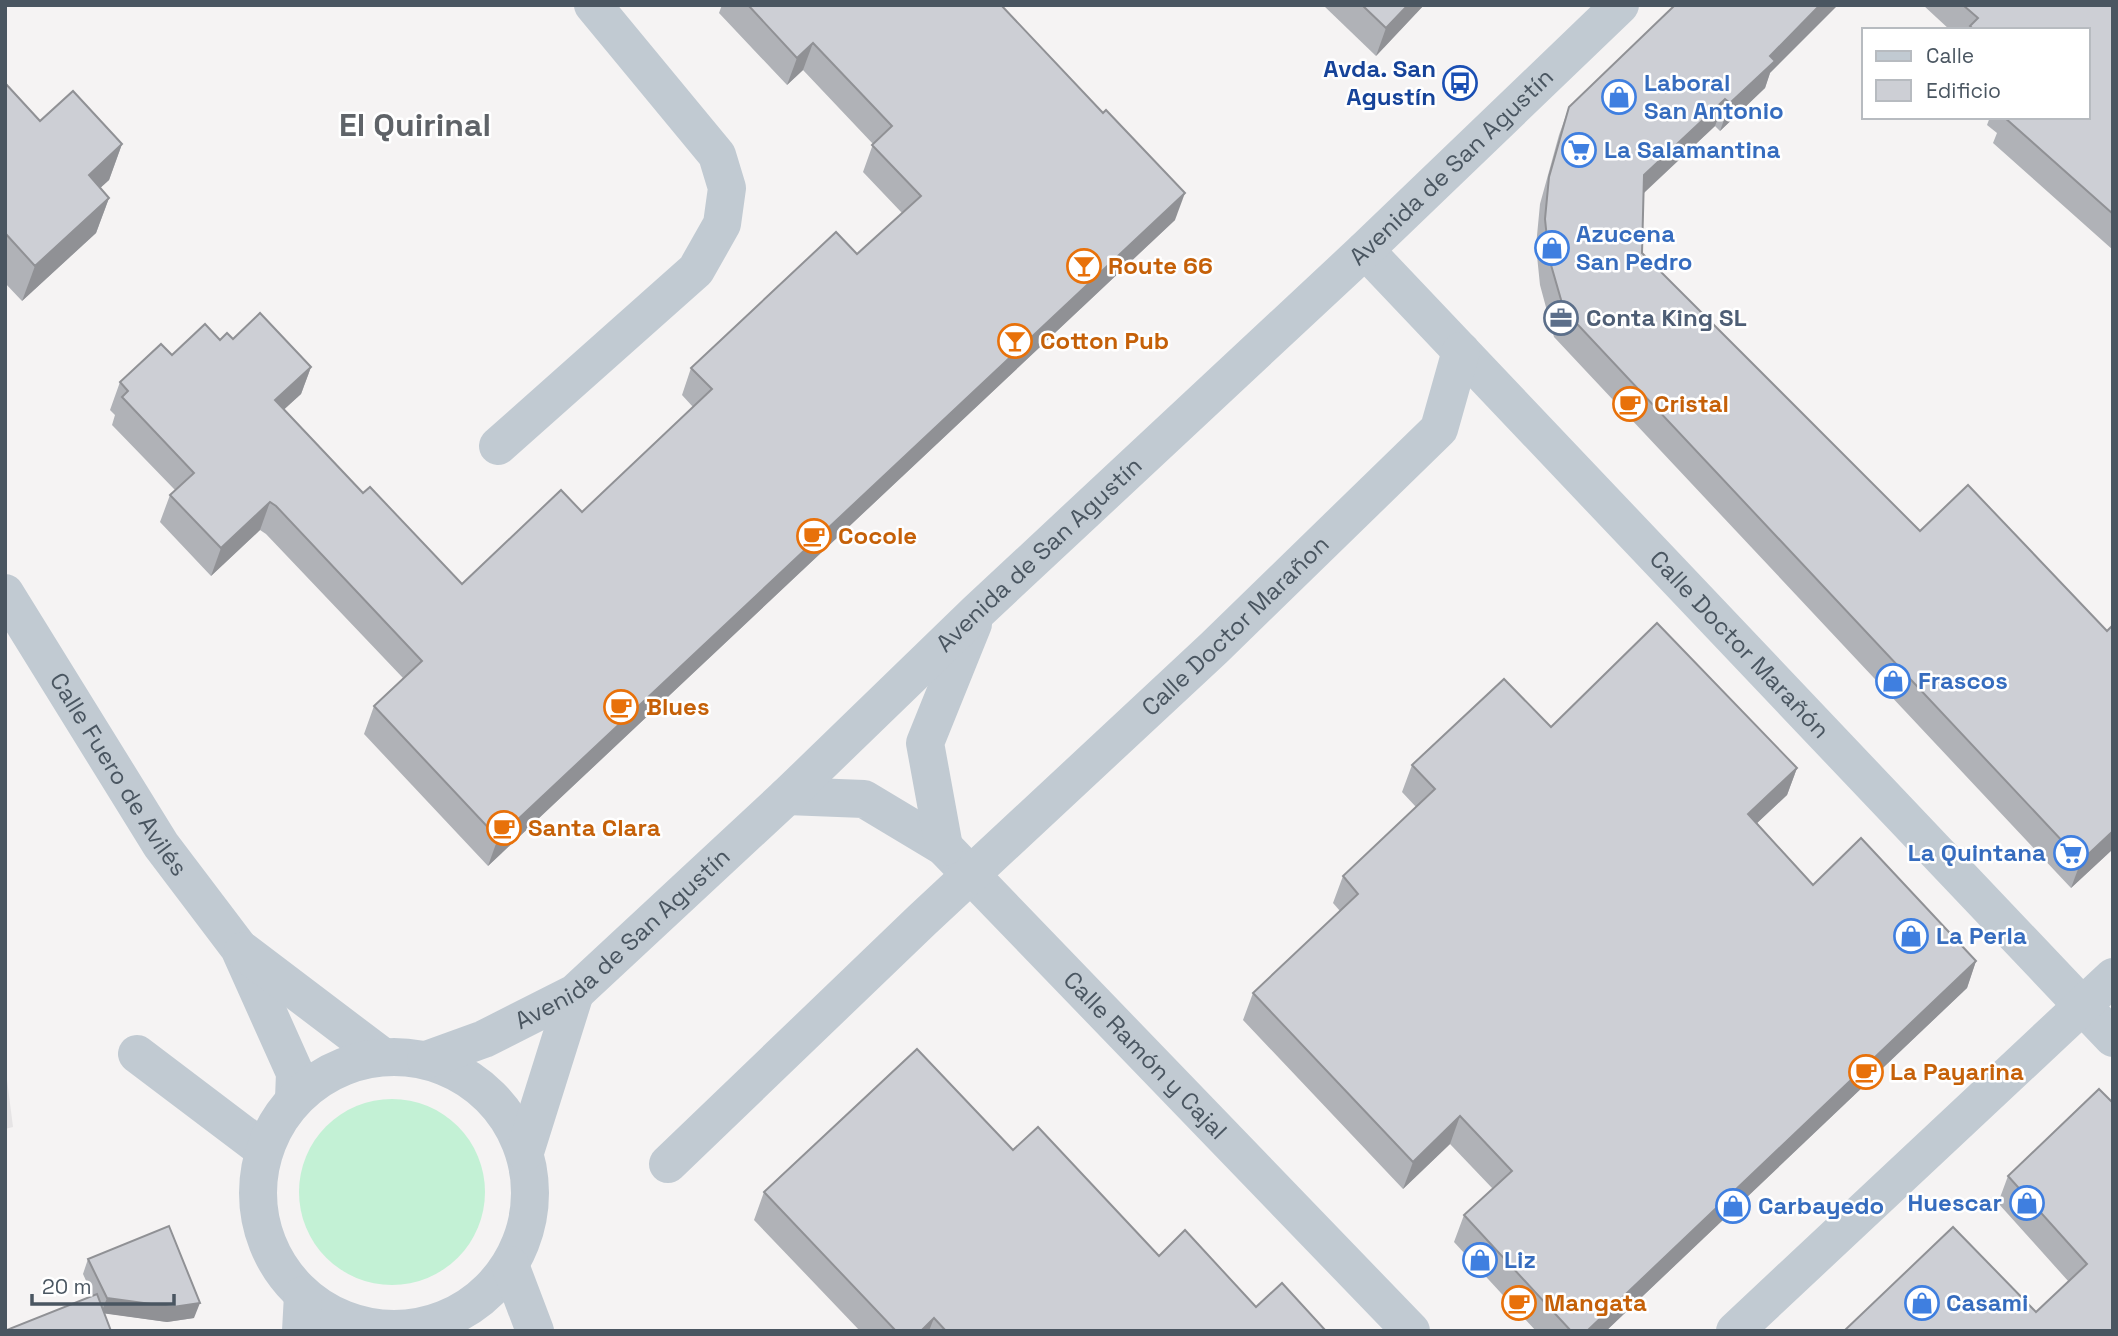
<svg xmlns="http://www.w3.org/2000/svg" width="2118" height="1336" viewBox="0 0 2118 1336" font-family="'Space Grotesk',sans-serif">
	<rect width="100%" height="100%" fill="#f5f3f3"/>
	<polygon fill="#e6e4e5" points="5,1064 13,1127 5,1129"/>
	<circle fill="#c3f1d5" cx="392" cy="1192" r="93"/>
	<g fill="none" stroke-linecap="round" stroke-linejoin="round">
		<g stroke="#c1cad2" stroke-width="38">
			<path id="s1" d="M 1365,250 L 2113,1038"/>
			<polyline points="498,446 696,270 722,224 727,188 717,155 593,5"/>
			<path id="s2" d="M 5,593 L 161,845 L 239,948 L 295,1073 L 294,1099"/>
			<path id="s3" d="M 787,796 L 864,799 L 944,847 L 1411,1331"/>
			<polyline points="944,847 925,743 973,624"/>
			<polyline points="243,951 383,1057"/>
			<polyline points="137,1054 264,1150"/>
			<circle cx="394" cy="1193" r="136"/>
			<path id="s4" d="M 426,1060 L 484,1039 L 575,993 L 787,796 L 977,612 L 1365,250 L 1620,5"/>
			<polyline points="525,1152 575,993"/>
			<path id="s5" d="M 668,1164 L 922,920 L 1214,648 L 1439,429 L 1461,351"/>
			<polyline points="510,1265 535,1331"/>
			<polyline points="301,1331 303,1295"/>
			<polyline points="1735,1331 2113,977"/>
		</g>
	</g>
	<g fill="#b0b2b7">
		<polygon points="722,5 1001,5 1175,220 488,866 364,734 374,706 403,678 266,534 260,530 211,576 160,522 170,495 175,490 112,425 115,415 110,410 120,382 172,355 220,340 233,339 311,367 301,394 284,409 363,493 462,584 582,512 693,407 682,395 691,368 857,254 902,213 863,172 873,144 803,70 787,85 719,13"/>
		<polygon points="1323,5 1424,5 1376,56"/>
		<polygon points="1923,5 2110,5 2113,8 2113,250 1993,143 1997,133 1987,125 1990,117 2088,117 2088,30 1950,30"/>
		<polygon points="1770,73 1765,88 1720,131 1715,126 1644,193 1642,253 1920,531 2107,631 2113,625 2113,849 2071,888 1554,337 1540,285 1536,246 1540,204 1559,135 1569,107"/>
		<polygon points="5,83 40,121 122,144 109,180 100,188 109,198 96,233 22,301 5,283"/>
		<polygon points="1551,727 1797,768 1787,795 1757,823 1813,885 1976,961 1967,988 1606,1331 1536,1331 1454,1242 1464,1215 1493,1189 1450,1144 1403,1189 1243,1020 1253,993 1340,911 1333,903 1343,876 1416,807 1402,792 1412,765"/>
		<polygon points="2113,1103 2113,1331 2036,1312 2069,1282 1998,1203 2008,1176"/>
		<polygon points="1013,1150 1159,1256 1256,1307 1326,1331 860,1331 754,1220 764,1192"/>
		<polygon points="88,1259 194,1318 167,1322 104,1313 7,1330 93,1296 83,1274"/>
	</g>
	<g fill="#909195">
		<polygon points="1408,5 1424,5 1376,56 1386,28"/>
		<polygon points="1820,5 1838,5 1770,73 1765,88 1720,131 1730,103 1770,56"/>
		<polygon points="813,43 803,70 787,85 797,58"/>
		<polygon points="1725,99 1715,126 1634,202 1644,175"/>
		<polygon points="122,144 109,180 76,210 89,175"/>
		<polygon points="1185,193 1175,220 488,866 498,838"/>
		<polygon points="109,198 96,233 22,301 35,266"/>
		<polygon points="311,367 301,394 265,427 275,400"/>
		<polygon points="270,502 260,530 211,576 221,548"/>
		<polygon points="1797,768 1787,795 1738,841 1748,814"/>
		<polygon points="2113,831 2113,849 2071,888 2081,861"/>
		<polygon points="1976,961 1967,988 1606,1331 1587,1331"/>
		<polygon points="1460,1116 1450,1144 1403,1189 1413,1162"/>
		<polygon points="107,1298 200,1303 194,1318 167,1322 101,1313"/>
		<polygon points="934,1318 929,1331 921,1331"/>
	</g>
	<g fill="#cdcfd5" stroke="#909195" stroke-width="2">
		<polygon points="748,5 1001,5 1103,113 1106,110 1185,193 498,838 374,706 422,661 276,506 270,502 221,548 170,495 194,473 122,397 128,391 120,382 161,344 172,355 205,324 220,340 227,333 233,339 260,313 311,367 275,400 363,493 370,487 462,584 561,490 582,512 712,389 691,368 836,232 857,254 921,196 872,145 892,126 813,43 797,58"/>
		<polygon points="1362,5 1408,5 1386,28"/>
		<polygon points="1675,5 1820,5 1770,56 1775,61 1730,103 1725,99 1644,175 1642,253 1920,531 1968,485 2107,631 2113,625 2113,831 2081,861 1564,310 1549,258 1545,219 1549,177 1569,107"/>
		<polygon points="1963,5 2110,5 2113,8 2113,214 2004,117 2088,117 2088,30 1974,30 1970,26 1978,18"/>
		<polygon points="5,83 40,121 73,91 122,144 89,175 109,198 35,266 5,233"/>
		<polygon points="1657,623 1797,768 1748,814 1813,885 1861,838 1976,961 1587,1331 1571,1331 1464,1215 1512,1171 1460,1116 1413,1162 1253,993 1358,894 1343,876 1435,789 1412,765 1504,679 1551,727"/>
		<polygon points="917,1049 1013,1150 1038,1127 1159,1256 1185,1230 1256,1307 1282,1283 1326,1331 946,1331 934,1318 921,1331 896,1331 764,1192"/>
		<polygon points="2099,1089 2113,1103 2113,1331 1844,1331 1953,1227 2036,1312 2087,1264 2008,1176"/>
		<polygon points="169,1226 200,1303 173,1307 107,1298 88,1259"/>
		<polygon points="97,1294 111,1331 5,1331 5,1329 7,1330"/>
	</g>
	<defs>
		<g id="bus-ring" transform="scale(1.75)"><circle r="9.5" fill="#fff" stroke="#1a4fb4" stroke-width="1.5"/><path d="M-5-6H5V4H4V6H2V4H-2V6H-4V4H-5ZM-3.5-4V0h7V-4ZM-3.5 1.2v1.5H-2V1.2ZM2 1.2v1.5H3.5V1.2Z" fill="#1a4fb4"/></g>
		<g id="shop-ring" transform="scale(1.75)"><circle r="9.5" fill="#fff" stroke="#3f7fe0" stroke-width="1.5"/><path d="M-5-2.5h2.3a2.7 3.5 0 0 1 5.4 0H5L5.5 6h-11ZM-1.5-2.5h3a1.5 2.3 0 0 0-3 0Z" fill="#3f7fe0"/></g>
		<g id="supermarket-ring" transform="scale(1.75)"><circle r="9.5" fill="#fff" stroke="#3f7fe0" stroke-width="1.5"/><path d="M-6-5.5h2.5l.6 2H6L4.5 2H-2.5L-4.4-4H-6ZM-1.5 3.2a1.3 1.3 0 1 0 .1 0ZM3 3.2a1.3 1.3 0 1 0 .1 0Z" fill="#3f7fe0"/></g>
		<g id="bar-ring" transform="scale(1.75)"><circle r="9.5" fill="#fff" stroke="#e8710a" stroke-width="1.5"/><path d="M-6-5H6L.8 .8V4.5H3.5V6h-7V4.5H-.8V.8Z" fill="#e8710a"/></g>
		<g id="office-ring" transform="scale(1.75)"><circle r="9.5" fill="#fff" stroke="#5c6f8a" stroke-width="1.5"/><path d="M-6-3h4V-5.5h4V-3h4V5H-6ZM-1-4.5V-3h2v-1.5ZM-6 0V1H6V0Z" fill="#5c6f8a"/></g>
		<g id="cafe-ring" transform="scale(1.75)"><circle r="9.5" fill="#fff" stroke="#e8710a" stroke-width="1.5"/><path d="M-5.5-4.5H6V0H3Q3 3.5 0 3.5H-2.5Q-5.5 3.5-5.5 0ZM3-3.2v2h1.7v-2ZM-6 4.5H4V6H-6Z" fill="#e8710a"/></g>
	</defs>
	<g fill-rule="evenodd">
		<use href="#bus-ring" x="1460" y="83"/>
		<use href="#shop-ring" x="1619" y="97"/>
		<use href="#supermarket-ring" x="1579" y="150"/>
		<use href="#shop-ring" x="1552" y="248"/>
		<use href="#bar-ring" x="1084" y="266"/>
		<use href="#office-ring" x="1561" y="318"/>
		<use href="#bar-ring" x="1015" y="341"/>
		<use href="#cafe-ring" x="1630" y="404"/>
		<use href="#cafe-ring" x="814" y="536"/>
		<use href="#shop-ring" x="1893" y="681"/>
		<use href="#cafe-ring" x="621" y="707"/>
		<use href="#cafe-ring" x="504" y="828"/>
		<use href="#supermarket-ring" x="2071" y="853"/>
		<use href="#shop-ring" x="1911" y="936"/>
		<use href="#cafe-ring" x="1866" y="1072"/>
		<use href="#shop-ring" x="2027" y="1203"/>
		<use href="#shop-ring" x="1733" y="1206"/>
		<use href="#shop-ring" x="1480" y="1260"/>
		<use href="#cafe-ring" x="1519" y="1303"/>
		<use href="#shop-ring" x="1922" y="1303"/>
	</g>
	<g text-anchor="middle" stroke-width="5" stroke-linejoin="round" paint-order="stroke">
		<g font-size="24" font-weight="bold" fill="#164399" stroke="#fff" text-anchor="end">
			<text x="1436" y="77">Avda. San<tspan x="1436" dy="28">Agustín</tspan></text>
		</g>
		<g font-size="24" font-weight="bold" fill="#366cbe" stroke="#fff" text-anchor="start">
			<text x="1644" y="91">Laboral<tspan x="1644" dy="28">San Antonio</tspan></text>
			<text x="1604" y="158">La Salamantina</text>
			<text x="1576" y="242">Azucena<tspan x="1576" dy="28">San Pedro</tspan></text>
			<text x="1918" y="689">Frascos</text>
			<text x="2046" y="861" text-anchor="end">La Quintana</text>
			<text x="1936" y="944">La Perla</text>
			<text x="2002" y="1211" text-anchor="end">Huescar</text>
			<text x="1758" y="1214">Carbayedo</text>
			<text x="1504" y="1268">Liz</text>
			<text x="1946" y="1311">Casami</text>
		</g>
		<g font-size="24" fill="#4a5661" stroke="#fff">
			<text dy="8" stroke="none"><textPath href="#s4" startOffset="1368">Avenida de San Agustín</textPath></text>
			<text dy="8" stroke="none"><textPath href="#s4" startOffset="802">Avenida de San Agustín</textPath></text>
			<text dy="8" stroke="none"><textPath href="#s5" startOffset="782">Calle Doctor Marañon</textPath></text>
			<text dy="8" stroke="none"><textPath href="#s1" startOffset="544">Calle Doctor Marañón</textPath></text>
			<text dy="8" stroke="none"><textPath href="#s2" startOffset="214">Calle Fuero de Avilés</textPath></text>
			<text dy="8" stroke="none"><textPath href="#s4" startOffset="234">Avenida de San Agustín</textPath></text>
			<text dy="8" stroke="none"><textPath href="#s3" startOffset="460">Calle Ramón y Cajal</textPath></text>
		</g>
		<g font-size="24" font-weight="bold" fill="#c56008" stroke="#fff" text-anchor="start">
			<text x="1108" y="274">Route 66</text>
			<text x="1040" y="349">Cotton Pub</text>
			<text x="1654" y="412">Cristal</text>
			<text x="838" y="544">Cocole</text>
			<text x="646" y="715">Blues</text>
			<text x="528" y="836">Santa Clara</text>
			<text x="1890" y="1080">La Payarina</text>
			<text x="1544" y="1311">Mangata</text>
		</g>
		<g font-size="24" font-weight="bold" fill="#4e5e75" stroke="#fff" text-anchor="start">
			<text x="1586" y="326">Conta King SL</text>
		</g>
		<g font-size="32" font-weight="bold" fill="#5f6368" stroke="#fff">
			<text x="415" y="136">El Quirinal</text>
		</g>
	</g>
	<rect width="2118" height="1336" fill="none" stroke="#4a5661" stroke-width="14"/>
	<rect x="1862" y="28" width="228" height="91" fill="#ffffff" stroke="#b7bbc0" stroke-width="2"/>
	<rect x="1876" y="51" width="35" height="10" fill="#c1cad2" stroke="#b7bbc0" stroke-width="2"/>
	<text x="1926" y="63" font-size="21" fill="#4a5661">Calle</text>
	<rect x="1876" y="80" width="35" height="21" fill="#cdcfd5" stroke="#b7bbc0" stroke-width="2"/>
	<text x="1926" y="98" font-size="21" fill="#4a5661">Edificio</text>
	<path d="M32 1294v10h142v-10" fill="none" stroke="#4a5661" stroke-width="3.5"/>
	<text x="42" y="1294" font-size="21" fill="#4a5661" stroke="#ffffff" stroke-width="5" paint-order="stroke">20 m</text>
</svg>
